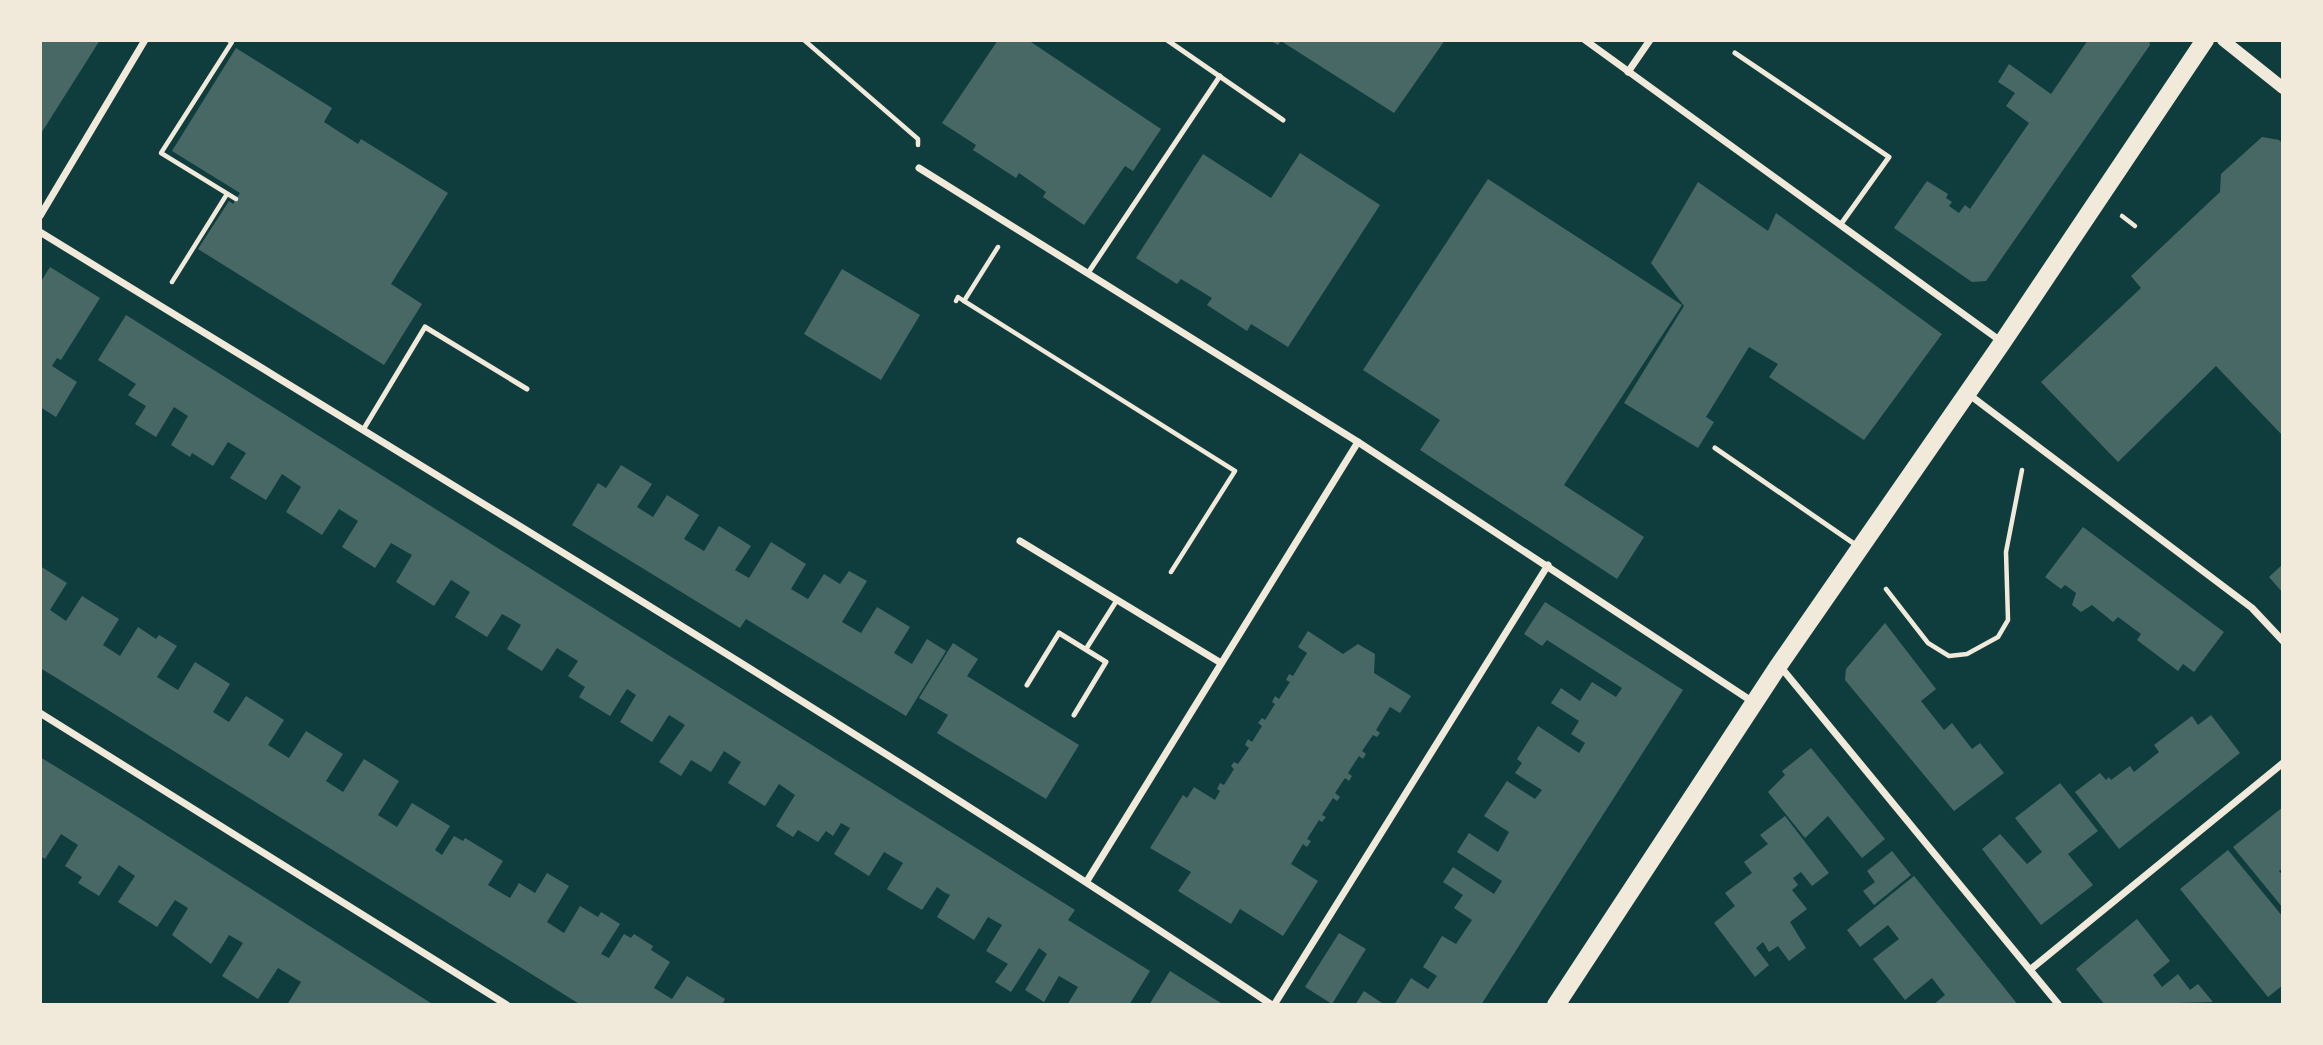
<svg xmlns="http://www.w3.org/2000/svg" width="2323" height="1045" viewBox="0 0 2323 1045" font-family="'Titillium Web',sans-serif">
	<rect width="100%" height="100%" fill="#0f3d3e"/>
	<g fill="#486865">
		<polygon points="40,40 100,40 40,135"/>
		<polygon points="998,40 1028,40 1161,129 1133,171 1125,166 1084,225 1043,197 1046,192 1019,173 1016,178 973,150 976,145 942,123"/>
		<polygon points="1269,40 1445,40 1394,113 1281,41 1278,45"/>
		<polygon points="2088,40 2149,40 2150,45 1986,281 1972,282 1894,228 1927,181 1948,194 1946,198 1952,202 1949,206 1959,213 1965,205 1970,209 2029,123 2006,106 2015,93 1998,82 2009,64 2051,94"/>
		<polygon points="236,48 332,108 324,122 358,144 361,139 448,193 391,284 422,304 384,365 198,249 229,201 233,204 240,193 172,151"/>
		<polygon points="2262,137 2279,140 2283,144 2283,436 2216,366 2118,462 2041,382 2141,288 2131,276 2220,192 2221,174"/>
		<polygon points="1300,153 1380,205 1288,347 1251,324 1247,331 1207,305 1212,298 1181,279 1177,284 1136,258 1203,154 1271,198"/>
		<polygon points="1488,179 1682,305 1564,485 1644,537 1617,579 1420,450 1440,420 1363,370"/>
		<polygon points="1698,182 1768,231 1776,213 1942,334 1864,440 1769,377 1778,364 1749,347 1706,417 1714,422 1698,448 1624,403 1684,306 1651,263"/>
		<polygon points="50,267 100,298 61,360 57,358 52,366 77,382 56,417 40,407 40,283"/>
		<polygon points="842,269 920,315 881,380 804,334"/>
		<polygon points="126,315 1075,910 1068,920 1150,971 1129,1005 1067,1005 1078,987 1059,976 1044,1002 1025,990 1047,954 1039,948 1011,992 995,982 1008,964 986,951 1002,925 988,917 974,940 937,917 950,895 944,892 937,887 922,910 903,899 887,889 903,863 884,852 869,876 834,854 850,828 841,823 833,836 826,831 818,842 798,830 793,837 776,826 795,795 779,784 765,806 728,783 741,762 724,751 711,772 691,760 681,776 659,762 685,725 669,715 652,742 620,722 636,695 627,689 610,716 579,697 585,687 568,676 578,661 557,648 542,671 507,649 521,625 513,620 502,614 487,637 455,617 470,592 451,580 434,606 396,582 412,555 391,543 375,568 342,547 358,521 339,509 322,535 286,512 301,487 282,474 266,500 230,478 246,453 228,442 213,466 192,453 190,457 171,445 188,416 174,407 156,437 135,424 146,406 128,395 136,384 98,360"/>
		<polygon points="621,465 652,484 637,507 653,517 667,495 699,515 684,539 704,551 719,526 751,546 735,570 749,578 771,542 806,564 791,589 808,599 824,574 840,584 849,571 867,581 842,622 861,633 877,607 910,627 894,653 912,664 927,639 946,651 906,716 746,619 740,628 572,525 598,483 606,488"/>
		<polygon points="2083,527 2224,632 2194,672 2183,664 2178,671 2137,640 2141,634 2118,617 2113,622 2092,605 2081,612 2072,605 2076,593 2065,585 2061,589 2045,577"/>
		<polygon points="2283,564 2283,593 2269,577"/>
		<polygon points="40,566 67,583 50,610 66,621 82,596 119,619 103,645 120,656 138,627 156,639 159,635 177,646 157,677 178,690 195,662 230,684 213,712 229,722 246,696 284,720 268,745 289,758 306,731 343,754 326,781 343,792 364,759 399,781 378,815 397,827 412,803 450,826 435,850 442,855 454,836 463,841 465,838 503,861 488,885 510,898 519,883 535,893 547,873 569,886 547,922 564,933 580,906 598,917 601,912 620,924 601,954 609,958 624,934 631,938 634,934 653,946 651,950 670,962 654,988 672,999 687,976 725,999 722,1005 581,1005 55,677 40,668"/>
		<polygon points="1545,602 1683,690 1481,1005 1394,1005 1411,978 1428,989 1437,976 1423,967 1442,936 1456,944 1472,920 1454,908 1463,895 1443,882 1453,867 1494,894 1502,881 1457,852 1469,833 1498,852 1509,832 1484,816 1507,781 1535,799 1542,790 1515,773 1522,763 1517,759 1538,726 1579,753 1585,743 1571,734 1579,721 1551,703 1561,688 1580,701 1592,682 1616,697 1622,688 1547,640 1542,646 1524,634"/>
		<polygon points="1885,623 1936,689 1921,701 1944,730 1952,723 1972,749 1980,743 2004,773 1954,811 1845,680 1846,669"/>
		<polygon points="1308,631 1343,654 1358,644 1375,654 1374,673 1411,696 1400,713 1390,707 1376,730 1380,733 1377,737 1373,735 1362,751 1366,754 1363,759 1359,756 1348,773 1352,776 1349,781 1345,778 1335,793 1340,797 1337,801 1333,798 1322,815 1326,817 1322,822 1319,820 1307,839 1311,841 1307,847 1303,844 1291,864 1318,881 1283,936 1240,909 1231,924 1178,891 1191,872 1150,848 1183,795 1187,798 1194,787 1215,800 1220,791 1217,789 1220,783 1224,785 1234,769 1231,766 1234,762 1238,764 1249,748 1245,745 1248,739 1252,742 1262,726 1258,723 1262,718 1265,720 1275,704 1272,702 1275,696 1279,699 1290,682 1286,680 1289,674 1293,676 1307,653 1298,647"/>
		<polygon points="953,643 978,659 967,676 1079,745 1046,799 937,733 948,715 919,698"/>
		<polygon points="2211,715 2240,753 2119,849 2075,792 2100,773 2106,780 2109,777 2111,780 2130,766 2134,772 2159,752 2154,745 2192,716 2198,725"/>
		<polygon points="1811,748 1885,839 1862,858 1828,816 1805,838 1768,792 1785,775 1782,771"/>
		<polygon points="40,757 125,809 434,1005 287,1005 301,982 278,968 258,999 222,976 243,943 229,935 211,964 172,935 188,908 175,900 157,927 118,902 135,876 119,865 99,896 78,883 82,877 65,866 78,845 61,834 45,859 40,856"/>
		<polygon points="2060,783 2098,831 2068,854 2093,885 2041,925 1982,849 2000,834 2027,864 2042,852 2015,818"/>
		<polygon points="2283,807 2283,868 2279,871 2283,876 2283,908 2233,847"/>
		<polygon points="1785,816 1829,873 1812,886 1801,872 1793,878 1798,885 1792,890 1807,909 1790,922 1806,948 1789,961 1778,946 1769,952 1763,942 1756,948 1769,965 1755,977 1714,923 1735,906 1725,893 1752,873 1744,862 1768,844 1760,835"/>
		<polygon points="2228,850 2283,917 2283,985 2268,997 2180,889"/>
		<polygon points="1892,851 1911,875 1874,905 1863,891 1875,882 1867,871"/>
		<polygon points="1914,876 1995,976 2018,1005 1933,1005 1945,995 1932,978 1905,1000 1873,959 1899,939 1888,925 1860,947 1847,930"/>
		<polygon points="2137,919 2170,961 2153,975 2162,987 2178,974 2190,990 2198,984 2213,1002 2105,1005 2076,969"/>
		<polygon points="1339,933 1366,949 1332,1004 1305,987"/>
		<polygon points="1170,971 1224,1005 1149,1005"/>
		<polygon points="1364,991 1385,1005 1355,1005"/>
	</g>
	<g fill="none" stroke-linecap="round" stroke-linejoin="round">
		<g stroke="#f1e9da" stroke-width="4.5">
			<polyline points="228,40 232,42 161,153 236,199"/>
			<polyline points="804,40 918,139 918,145"/>
			<polyline points="2122,216 2135,226"/>
			<polyline points="998,247 964,301 1235,471 1171,572"/>
			<polyline points="172,282 227,194"/>
			<polyline points="956,301 958,297 964,301"/>
			<polyline points="1886,589 1928,643 1949,656 1967,654 1998,637 2008,620 2006,552 2022,470"/>
		</g>
		<g stroke="#f1e9da" stroke-width="5">
			<polyline points="1167,40 1283,120"/>
			<polyline points="1735,53 1889,157 1841,224"/>
			<polyline points="1088,273 1220,76"/>
			<polyline points="363,430 425,327 527,389"/>
			<polyline points="1715,448 1856,545"/>
			<polyline points="1086,649 1117,600"/>
			<polyline points="1027,685 1059,633 1106,662 1074,715"/>
		</g>
		<g stroke="#f1e9da" stroke-width="7">
			<polyline points="1585,40 2002,342"/>
			<polyline points="1628,72 1650,40"/>
			<polyline points="919,168 1358,442 1753,702"/>
			<polyline points="40,216 145,40"/>
			<path d="M 40,232 C 453,486 869,735 1272,1005"/>
			<polyline points="1967,393 2252,608 2283,641"/>
			<polyline points="1020,541 1221,663"/>
			<polyline points="1779,665 2059,1005"/>
			<polyline points="40,713 507,1005"/>
			<polyline points="1087,881 1358,442"/>
			<polyline points="2031,969 2283,763"/>
			<polyline points="1274,1005 1548,565"/>
		</g>
		<polyline stroke="#f1e9da" stroke-width="12" points="2223,40 2283,88"/>
		<polyline stroke="#f1e9da" stroke-width="18" points="1556,1005 1779,665 2002,343 2205,40"/>
	</g>
	<rect width="2323" height="1045" fill="none" stroke="#f1e9da" stroke-width="84"/>
</svg>
